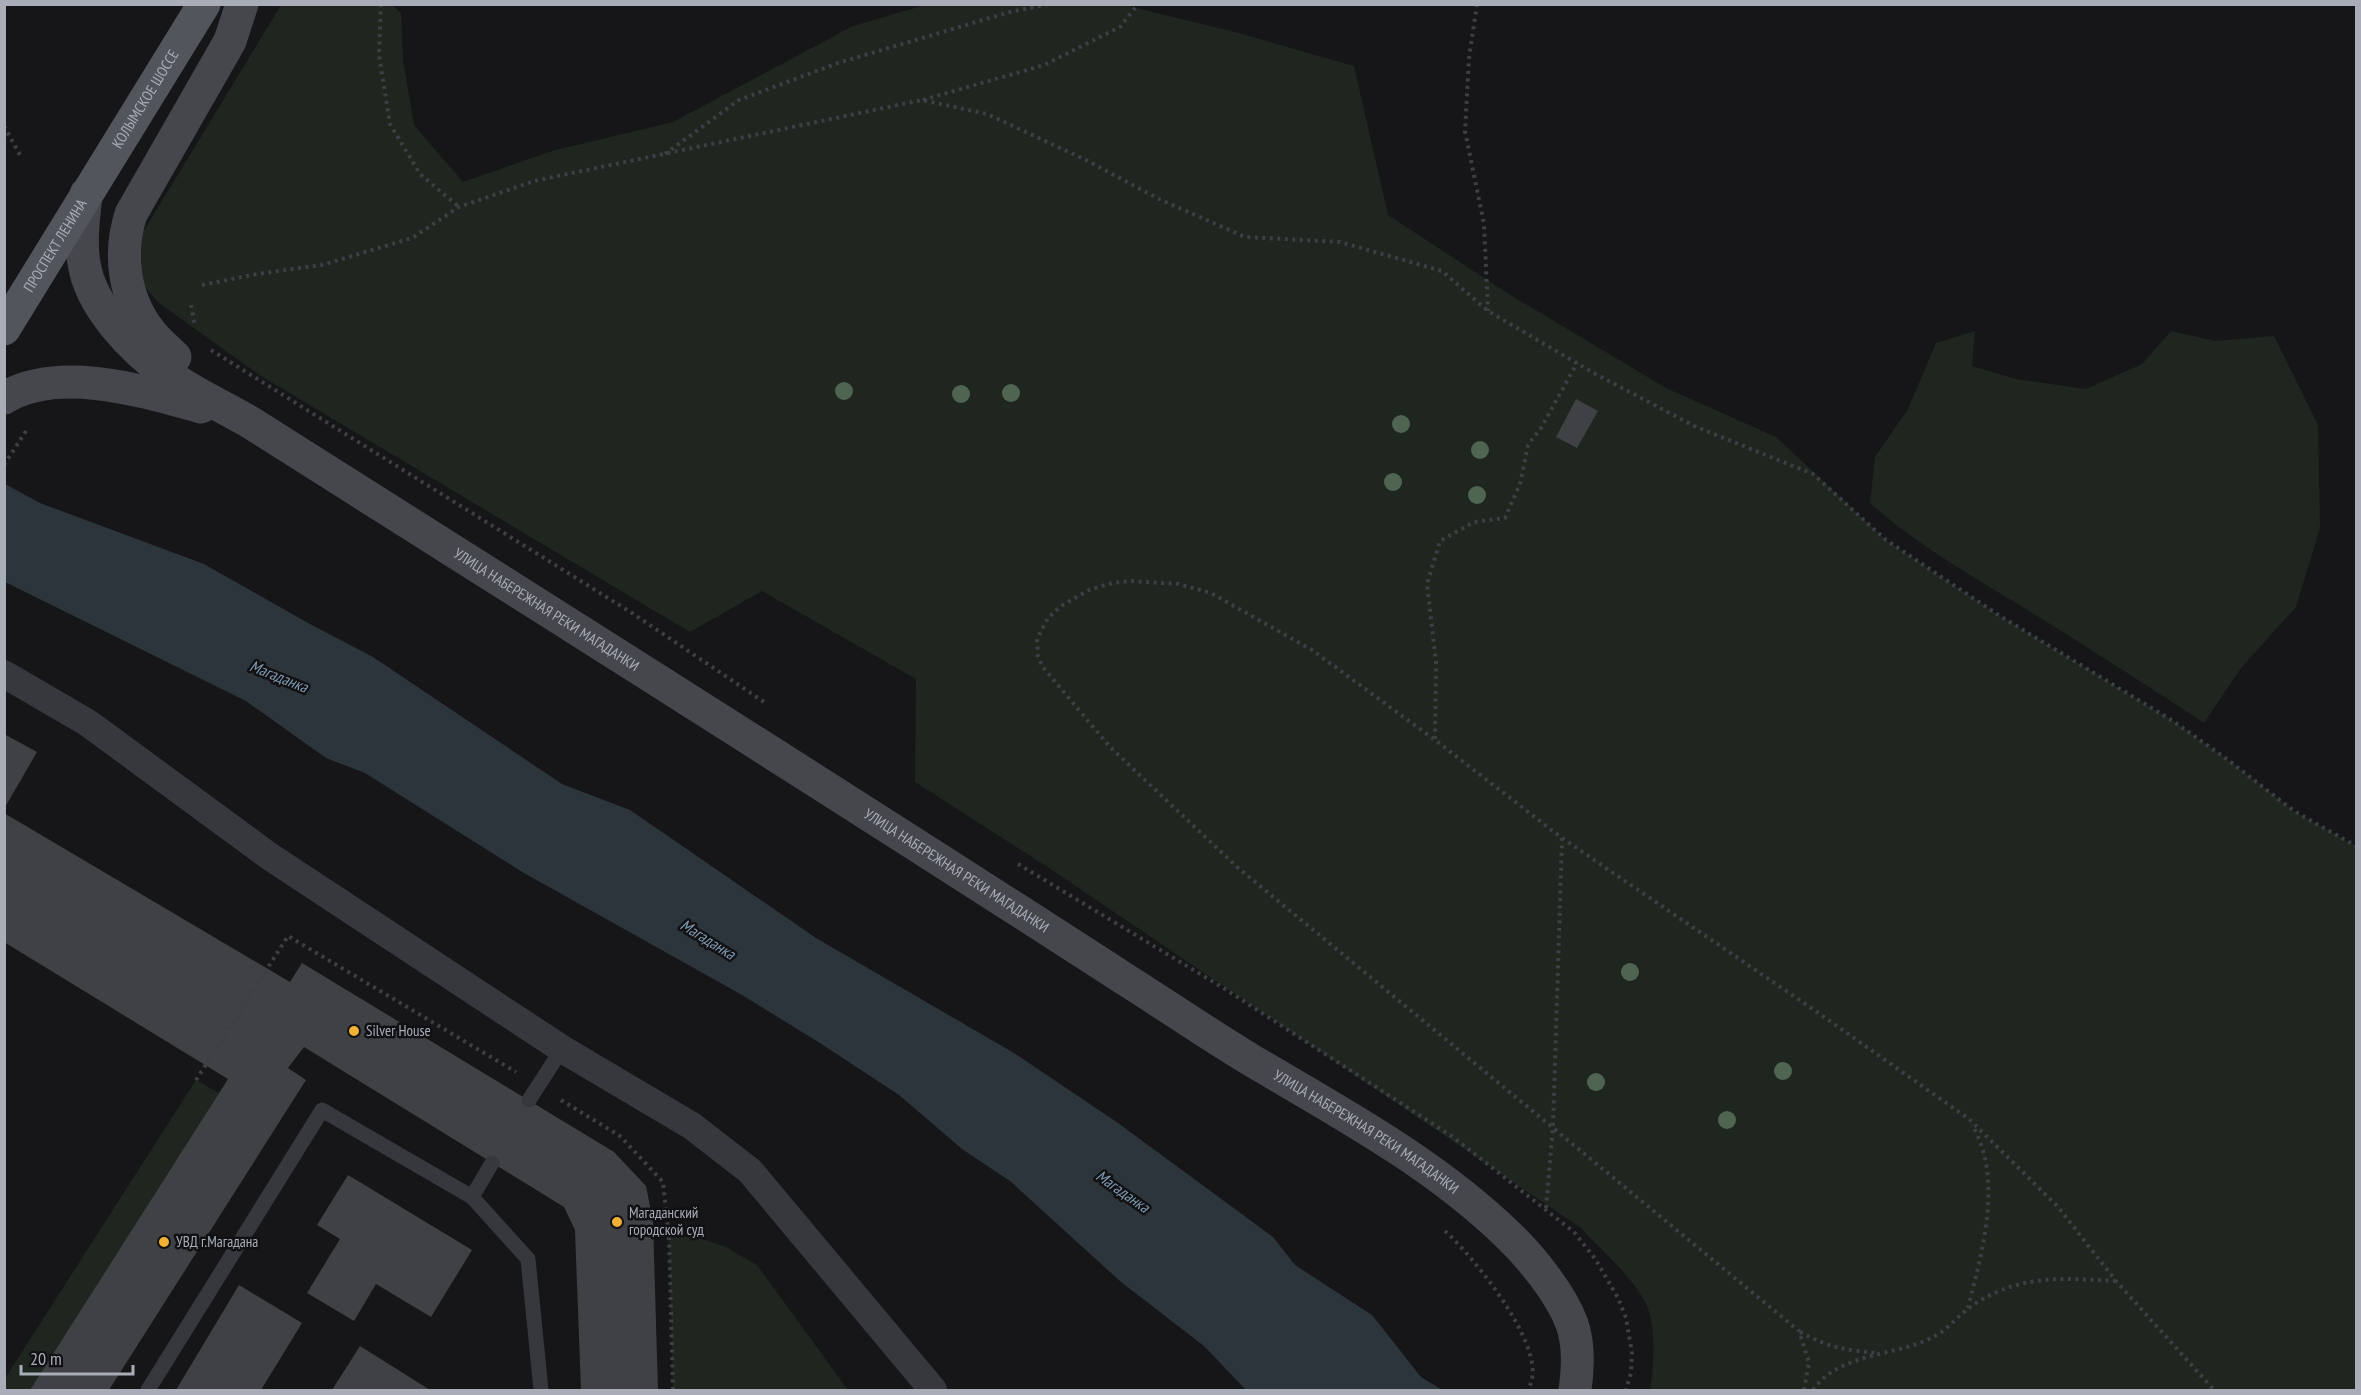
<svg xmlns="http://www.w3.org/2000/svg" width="2361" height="1395" viewBox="0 0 2361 1395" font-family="'PT Sans Narrow',sans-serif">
	<rect width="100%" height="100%" fill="#161618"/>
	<g fill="#1e261f">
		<path d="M 281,5 L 392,5 L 401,13 L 403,60 L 414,125 L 463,182 L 552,151 L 673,122 L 853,26 L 925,5 L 1124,5 L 1239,33 L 1354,66 L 1388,215 L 1504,291 L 1666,388 L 1776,437 L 1886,540 L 2000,616 L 2173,721 L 2228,760 L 2294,811 L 2356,846 L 2356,1390 L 1650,1390 C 1654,1366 1657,1325 1645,1302 C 1630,1274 1602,1251 1581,1228 L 1049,868 L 915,782 L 916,679 L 762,591 L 690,632 L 261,376 L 159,303 L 144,286 L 137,242 Z"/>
		<path d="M 1975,331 L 1972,366 L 2016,379 L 2086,389 L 2142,364 L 2171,331 L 2215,341 L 2274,336 L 2318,425 L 2320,528 L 2296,607 L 2241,668 L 2204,723 C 2145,684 2086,646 2026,609 C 1972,576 1917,545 1870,503 L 1875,457 L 1908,409 L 1936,343 Z"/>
		<polygon points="196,1080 219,1093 30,1390 5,1390 4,1380"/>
		<polygon points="669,1237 697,1237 726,1247 757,1265 848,1390 673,1390"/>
	</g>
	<polygon fill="#2c353c" points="5,484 40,503 204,564 308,623 373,657 562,784 630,810 816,938 1014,1053 1118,1123 1273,1237 1295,1265 1372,1315 1421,1377 1442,1390 1246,1390 1204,1346 1121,1282 1010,1181 962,1149 899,1095 823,1045 742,995 524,873 365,773 326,758 246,701 5,582"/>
	<g fill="#404145">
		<polygon points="1576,399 1598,411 1577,448 1556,437"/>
		<polygon points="4,734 37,752 4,809"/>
		<polygon points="4,813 290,982 302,963 614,1152 646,1186 653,1222 658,1390 581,1390 575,1230 564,1207 304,1047 288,1068 306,1080 109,1390 30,1390 228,1079 4,942"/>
		<polygon points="348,1175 472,1250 431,1317 376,1284 354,1321 307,1293 340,1239 317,1225"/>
		<polygon points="239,1285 302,1323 261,1390 176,1390"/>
		<polygon points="360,1346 430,1390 332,1390"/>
	</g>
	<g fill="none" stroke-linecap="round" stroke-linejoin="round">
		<g stroke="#3d3f44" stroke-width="4" stroke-dasharray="3 4.5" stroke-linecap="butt">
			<polyline points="381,4 379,55 390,124 420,174 459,207"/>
			<polyline points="1477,4 1469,58 1465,131 1484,224 1488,311"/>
			<polyline points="923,100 1044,65 1120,27 1138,4"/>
			<polyline points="4,126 21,157"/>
			<polyline points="665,154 739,100 838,63 1010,12 1049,4"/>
			<polyline points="202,285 257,274 322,265 412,238 459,207 534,181 922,100 987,114 1086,160 1159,199 1245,237 1340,242 1442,271 1488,311 1592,372 1694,426 1813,474 1886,540 2000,616 2173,721 2228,760 2294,811 2356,846"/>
			<polyline points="191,305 195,326"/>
			<polyline points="211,350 632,613 767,704"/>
			<polyline points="4,465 28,428"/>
			<polyline points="1435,739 1436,662 1427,584 1440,541 1474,522 1505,518 1520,484 1528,445 1541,428 1577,363"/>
			<polyline points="1018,864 1225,989 1453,1137 1574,1232 1596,1260 1618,1298 1626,1318 1632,1353 1631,1373 1626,1390"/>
			<polyline points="196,1080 288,936 516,1072"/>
			<polyline points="561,1100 620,1136 663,1182 669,1237 673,1390"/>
			<polyline points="1546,1208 1553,1127 1562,838"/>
			<path d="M 1445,1231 C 1472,1255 1555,1355 1527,1390"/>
			<path d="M 1968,1308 C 1982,1251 2004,1179 1972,1125"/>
			<path d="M 1800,1332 C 1830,1348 1844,1350 1878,1353"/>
			<polyline points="1804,1390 1809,1363 1799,1331 1237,867 1110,747 1042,666 1038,656 1037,639 1048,618 1061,606 1089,590 1112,583 1130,581 1178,584 1211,593 1312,650 1435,740 1562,838 1817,1012 1969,1119 2058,1207 2116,1281 2214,1390"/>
			<path d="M 1813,1390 C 1840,1351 1899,1357 1937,1335 C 1947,1329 1956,1319 1965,1311 C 1977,1301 1995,1292 2010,1287 C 2044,1276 2080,1279 2115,1281"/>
		</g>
		<g stroke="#37383d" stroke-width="15">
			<polyline points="529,1100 562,1049"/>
			<polyline points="492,1163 472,1197 528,1259 541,1390"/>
			<polyline points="148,1390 322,1110 472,1197"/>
		</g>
		<polyline stroke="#37383d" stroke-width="28" points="4,674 88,723 269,856 562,1049 692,1126 750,1171 933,1390"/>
		<g stroke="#45474d" stroke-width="33">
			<path id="s1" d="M 86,194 C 84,216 80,240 84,263 C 90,306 133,350 168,375 C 193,393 222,406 248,421 C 540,606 833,790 1123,978 C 1166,1005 1208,1034 1251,1060 C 1339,1112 1434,1163 1508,1235 C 1531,1257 1561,1294 1572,1324 C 1579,1344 1578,1369 1575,1390"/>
			<path d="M 175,357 C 167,349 158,342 151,333 C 124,299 118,254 131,214 L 230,41 L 242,4"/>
			<path d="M 4,398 C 59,365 143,391 201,407"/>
		</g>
		<path stroke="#53555c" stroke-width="33" id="s2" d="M 4,329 L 204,4"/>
	</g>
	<g fill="#506452">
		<circle cx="844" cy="391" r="9"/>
		<circle cx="1011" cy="393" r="9"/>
		<circle cx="961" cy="394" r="9"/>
		<circle cx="1401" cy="424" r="9"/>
		<circle cx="1480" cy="450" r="9"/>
		<circle cx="1393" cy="482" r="9"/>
		<circle cx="1477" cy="495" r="9"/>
		<circle cx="1630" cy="972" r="9"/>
		<circle cx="1783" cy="1071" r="9"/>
		<circle cx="1596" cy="1082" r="9"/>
		<circle cx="1727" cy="1120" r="9"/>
	</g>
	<g fill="#f2b134" stroke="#111113" stroke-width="2">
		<circle cx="354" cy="1031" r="6"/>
		<circle cx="617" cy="1222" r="6"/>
		<circle cx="164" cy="1242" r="6"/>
	</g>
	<g text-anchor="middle" stroke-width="5" stroke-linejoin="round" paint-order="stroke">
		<g font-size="15" fill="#a8adb8" stroke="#111113">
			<text dy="5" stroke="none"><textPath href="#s2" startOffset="270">КОЛЫМСКОЕ ШОССЕ</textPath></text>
			<text dy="5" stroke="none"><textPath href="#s2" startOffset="98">ПРОСПЕКТ ЛЕНИНА</textPath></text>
			<text dy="5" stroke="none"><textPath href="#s1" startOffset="658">УЛИЦА НАБЕРЕЖНАЯ РЕКИ МАГАДАНКИ</textPath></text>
			<text dy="5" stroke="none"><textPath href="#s1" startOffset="1144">УЛИЦА НАБЕРЕЖНАЯ РЕКИ МАГАДАНКИ</textPath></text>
			<text dy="5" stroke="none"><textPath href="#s1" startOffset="1630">УЛИЦА НАБЕРЕЖНАЯ РЕКИ МАГАДАНКИ</textPath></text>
		</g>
		<g font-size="15" fill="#a8adb8" stroke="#111113" text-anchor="start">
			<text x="366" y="1036">Silver House</text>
			<text x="629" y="1218">Магаданский<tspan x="629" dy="17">городской суд</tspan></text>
			<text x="176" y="1247">УВД г.Магадана</text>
		</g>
		<g font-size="16" font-style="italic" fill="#7f9bb3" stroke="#111113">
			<text transform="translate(279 676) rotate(22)" y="6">Магаданка</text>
			<text transform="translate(708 939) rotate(32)" y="6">Магаданка</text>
			<text transform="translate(1123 1191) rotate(35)" y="6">Магаданка</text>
		</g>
	</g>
	<rect width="2361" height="1395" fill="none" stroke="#a8adb8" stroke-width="12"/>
	<path d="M21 1365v9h112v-9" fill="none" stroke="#a8adb8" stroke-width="3"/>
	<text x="30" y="1365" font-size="18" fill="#a8adb8" stroke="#111113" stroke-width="4.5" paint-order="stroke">20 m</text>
</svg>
